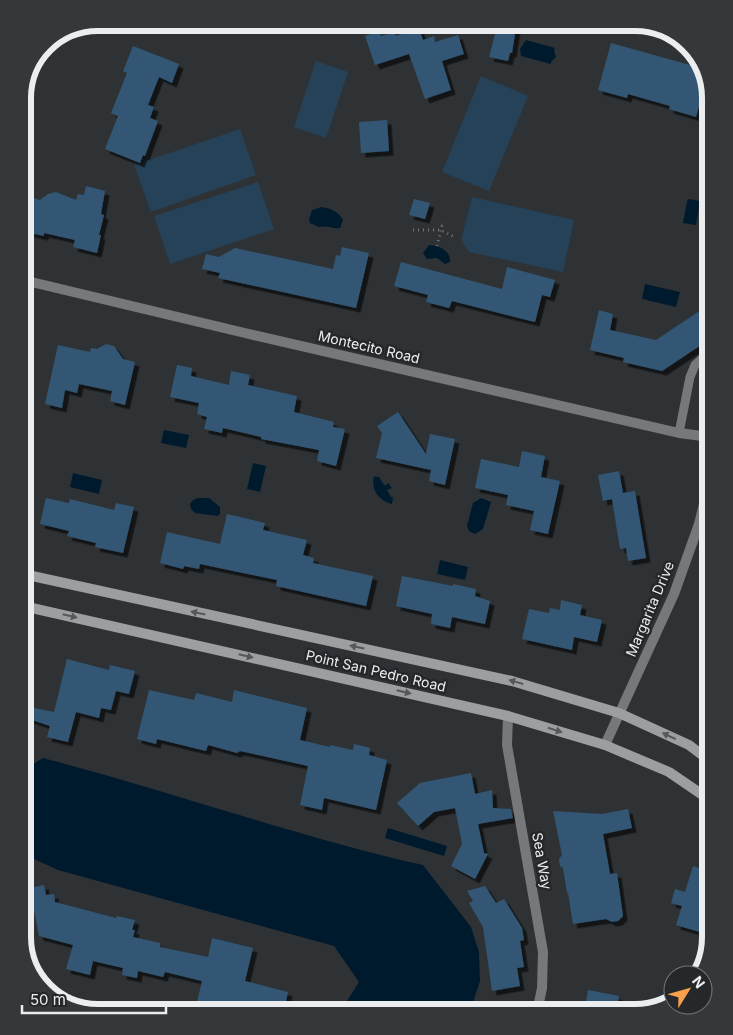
<svg xmlns="http://www.w3.org/2000/svg" width="733" height="1035" viewBox="0 0 733 1035" font-family="Inter,sans-serif">
	<defs>
		<filter id="shadow"><feDropShadow dx="4.5" dy="4.5" stdDeviation="0" flood-color="#0009"/></filter>
	</defs>
	<rect width="100%" height="100%" fill="#2e3235"/>
	<g fill="#254258">
		<polygon points="316,61 348,72 326,138 294,127"/>
		<polygon points="481,76 528,96 489,191 442,172"/>
		<polygon points="240,129 256,175 151,212 134,165"/>
		<polygon points="258,182 274,229 170,264 154,216"/>
		<polygon points="472,197 574,220 563,272 469,252 461,240"/>
	</g>
	<g fill="#001a2d">
		<polygon points="526,40 555,48 554,50 556,57 551,62 551,64 521,56 520,49"/>
		<polygon points="689,199 700,201 696,225 683,223 687,201"/>
		<path d="M 322,207 C 331,209 338,211 343,220 L 340,228 C 332,229 327,225 319,227 L 310,223 L 309,219 L 312,210 Z"/>
		<path d="M 429,245 C 439,245 451,251 450,262 L 445,264 L 437,258 L 427,259 L 423,253 Z"/>
		<polygon points="645,284 680,292 676,307 642,299"/>
		<polygon points="164,430 189,435 186,448 161,443"/>
		<polygon points="253,463 266,466 260,492 247,489"/>
		<polygon points="73,473 102,480 99,494 70,487"/>
		<path d="M 374,476 L 381,478 L 380,479 L 385,486 L 388,483 L 392,488 L 387,490 L 391,497 L 393,497 L 392,504 C 378,500 371,490 374,476 Z"/>
		<polygon points="198,498 209,498 220,507 220,514 217,516 195,513 191,509 190,504 193,500"/>
		<polygon points="481,498 491,502 483,529 475,534 469,531 467,526 473,503"/>
		<polygon points="440,560 468,567 465,580 437,574"/>
		<path d="M 43,758 C 170,791 295,836 423,865 L 471,927 L 479,952 L 480,981 L 470,1012 L 340,1012 L 359,982 L 334,946 L 58,870 L 23,854 L 23,770 Z"/>
		<polygon points="388,828 447,846 444,856 385,838"/>
	</g>
	<g fill="#315773" filter="url(#shadow)">
		<polygon points="498,23 516,28 512,53 510,53 508,61 489,57"/>
		<polygon points="419,28 423,40 434,36 435,42 458,35 464,54 442,61 451,90 425,99 409,54 375,65 365,36 379,31 381,36 394,32 396,36"/>
		<polygon points="611,43 690,65 693,53 700,60 706,81 696,117 669,109 670,106 628,94 627,98 598,90"/>
		<polygon points="133,46 179,64 172,83 159,77 148,105 154,107 150,118 158,121 145,156 143,155 140,163 105,149 118,116 111,113 127,73 123,71"/>
		<polygon points="387,120 389,151 361,153 359,122"/>
		<polygon points="86,186 105,191 101,214 104,215 99,235 101,235 97,253 73,247 75,240 44,233 44,236 30,233 30,229 23,228 23,195 40,200 48,194 56,192 76,200 78,194 84,195"/>
		<polygon points="414,199 430,203 425,219 409,215"/>
		<polygon points="342,247 369,253 356,308 218,278 220,273 202,269 206,254 219,257 235,248 333,269 336,255 340,256"/>
		<polygon points="401,262 502,289 507,267 555,280 550,297 542,295 535,322 452,301 449,308 426,302 428,295 394,286"/>
		<polygon points="710,304 710,332 703,337 707,341 662,371 623,362 624,358 590,350 599,310 613,314 610,330 656,340"/>
		<polygon points="106,344 114,346 123,359 135,362 125,405 110,401 112,391 79,384 77,393 65,390 62,408 45,404 58,345 90,352 91,348 97,349"/>
		<polygon points="177,365 192,368 191,376 229,385 231,371 250,375 248,385 297,396 294,412 334,422 333,427 345,429 336,466 317,461 319,450 261,439 261,437 223,428 222,433 204,429 207,417 197,414 199,403 170,397"/>
		<polygon points="398,412 426,454 430,434 455,439 445,485 429,481 431,470 376,458 382,433 377,426"/>
		<polygon points="522,451 545,456 541,477 560,481 548,534 530,530 534,511 506,505 508,495 475,488 481,459 519,467"/>
		<polygon points="619,471 623,493 635,491 646,558 628,561 626,548 620,549 612,499 603,501 598,475"/>
		<polygon points="46,498 69,503 70,499 114,510 116,503 134,507 123,553 95,547 96,543 67,536 69,531 40,524"/>
		<polygon points="227,514 265,523 263,530 307,540 303,555 314,558 313,563 373,576 366,606 276,586 277,580 200,564 199,569 184,566 183,569 160,563 167,532 220,544"/>
		<polygon points="402,576 453,586 453,584 476,589 475,596 490,601 485,624 452,617 450,628 431,624 432,614 396,606"/>
		<polygon points="561,600 582,605 580,615 602,620 597,642 574,637 572,650 522,639 529,609 549,613 550,608 560,610"/>
		<polygon points="67,659 109,670 110,665 135,671 129,694 116,691 111,710 101,708 99,718 76,712 68,742 47,737 50,726 23,717 24,706 54,712"/>
		<polygon points="149,690 194,700 196,693 232,702 234,690 307,708 300,740 330,747 330,745 353,750 354,744 370,748 369,755 387,760 376,810 324,798 322,810 300,805 308,766 240,751 237,753 208,745 206,751 157,739 156,744 137,739"/>
		<polygon points="471,773 475,794 492,790 493,808 511,809 513,818 478,824 484,853 488,854 475,879 451,866 462,844 455,808 434,812 418,826 397,803 420,783"/>
		<polygon points="628,809 632,828 603,834 610,874 617,873 623,916 618,921 612,922 606,919 573,924 568,893 567,893 563,868 560,866 559,859 562,855 553,811 602,814"/>
		<polygon points="693,866 710,872 710,907 703,933 676,925 682,906 671,903 675,889 685,892"/>
		<polygon points="44,885 46,895 54,894 55,902 116,918 117,916 135,920 132,930 135,930 133,937 160,943 160,947 208,957 212,938 253,948 245,981 288,992 284,1011 266,1007 265,1012 205,1012 195,1010 202,981 165,972 163,977 138,971 137,978 122,975 123,968 93,961 90,975 66,969 73,945 39,936 30,888"/>
		<polygon points="485,886 496,903 504,899 522,928 524,940 520,941 524,967 517,968 520,986 492,991 483,927 469,903 473,901 467,891"/>
		<polygon points="588,990 619,996 616,1012 584,1012"/>
	</g>
	<g fill="none" stroke-linecap="round" stroke-linejoin="round">
		<g stroke="#717477" stroke-width="3" stroke-dasharray="1 4" stroke-linecap="butt">
			<polyline points="413,230 441,230 454,237"/>
			<polyline points="437,246 442,226 443,226 445,223"/>
		</g>
		<polyline stroke="#767879" stroke-width="9" points="679,433 690,377 695,365 710,351"/>
		<g stroke="#767879" stroke-width="10">
			<polyline points="23,280 249,334 679,433 710,437"/>
			<polyline points="508,716 507,745 543,952 542,988 537,1012"/>
			<polyline points="605,745 674,594 699,524 710,480"/>
			<polyline points="60,1002 119,1012"/>
		</g>
		<g stroke="#9c9fa1" stroke-width="10">
			<polyline points="23,574 512,681 619,713 689,745 710,761"/>
			<polyline points="23,606 508,716 605,745 669,772 710,800"/>
		</g>
	</g>
	<defs><path id="oneway-solid" d="M-6-.8H1V-3.2L6.5 0L1 3.2V.8H-6Z" transform="scale(1.25)"/></defs>
	<g fill="#55585a">
		<use href="#oneway-solid" transform="translate(198 613) rotate(-168)"/>
		<use href="#oneway-solid" transform="translate(70 616) rotate(13)"/>
		<use href="#oneway-solid" transform="translate(357 647) rotate(-168)"/>
		<use href="#oneway-solid" transform="translate(246 656) rotate(13)"/>
		<use href="#oneway-solid" transform="translate(516 682) rotate(-164)"/>
		<use href="#oneway-solid" transform="translate(404 692) rotate(13)"/>
		<use href="#oneway-solid" transform="translate(555 730) rotate(17)"/>
		<use href="#oneway-solid" transform="translate(669 736) rotate(-155)"/>
	</g>
	<g text-anchor="middle" stroke-width="5" stroke-linejoin="round" paint-order="stroke">
		<g font-size="14" fill="#ebedef" stroke="#25282b">
			<text transform="translate(369 347) rotate(13)" y="5">Montecito Road</text>
			<text transform="translate(650 609) rotate(-67)" y="5">Margarita Drive</text>
			<text transform="translate(376 671) rotate(13)" y="5">Point San Pedro Road</text>
			<text transform="translate(542 861) rotate(80)" y="5">Sea Way</text>
		</g>
	</g>
	<path d="M0 0H733V1035H0ZM98 31H635A67 67 0 0 1 702 98V937A67 67 0 0 1 635 1004H98A67 67 0 0 1 31 937V98A67 67 0 0 1 98 31Z" fill="#35383b" fill-rule="evenodd"/>
	<path fill="none" stroke="#ebedef" stroke-width="6" d="M98 31H635A67 67 0 0 1 702 98V937A67 67 0 0 1 635 1004H98A67 67 0 0 1 31 937V98A67 67 0 0 1 98 31Z"/>
	<g transform="translate(688 990) rotate(53)"><circle r="24" fill="#25282b" stroke="#747779"/>
	<path d="M0-4L9 19L0 12L-9 19Z" fill="#f8a04b"/>
	<text y="-8" font-size="14" font-weight="bold" text-anchor="middle" fill="#ebedef">N</text>
	</g>
	<path d="M22 1005v8h144v-8" fill="none" stroke="#ebedef" stroke-width="2.5"/>
	<text x="30" y="1005" font-size="15" fill="#ebedef" stroke="#25282b" stroke-width="4" paint-order="stroke">50 m</text>
</svg>
